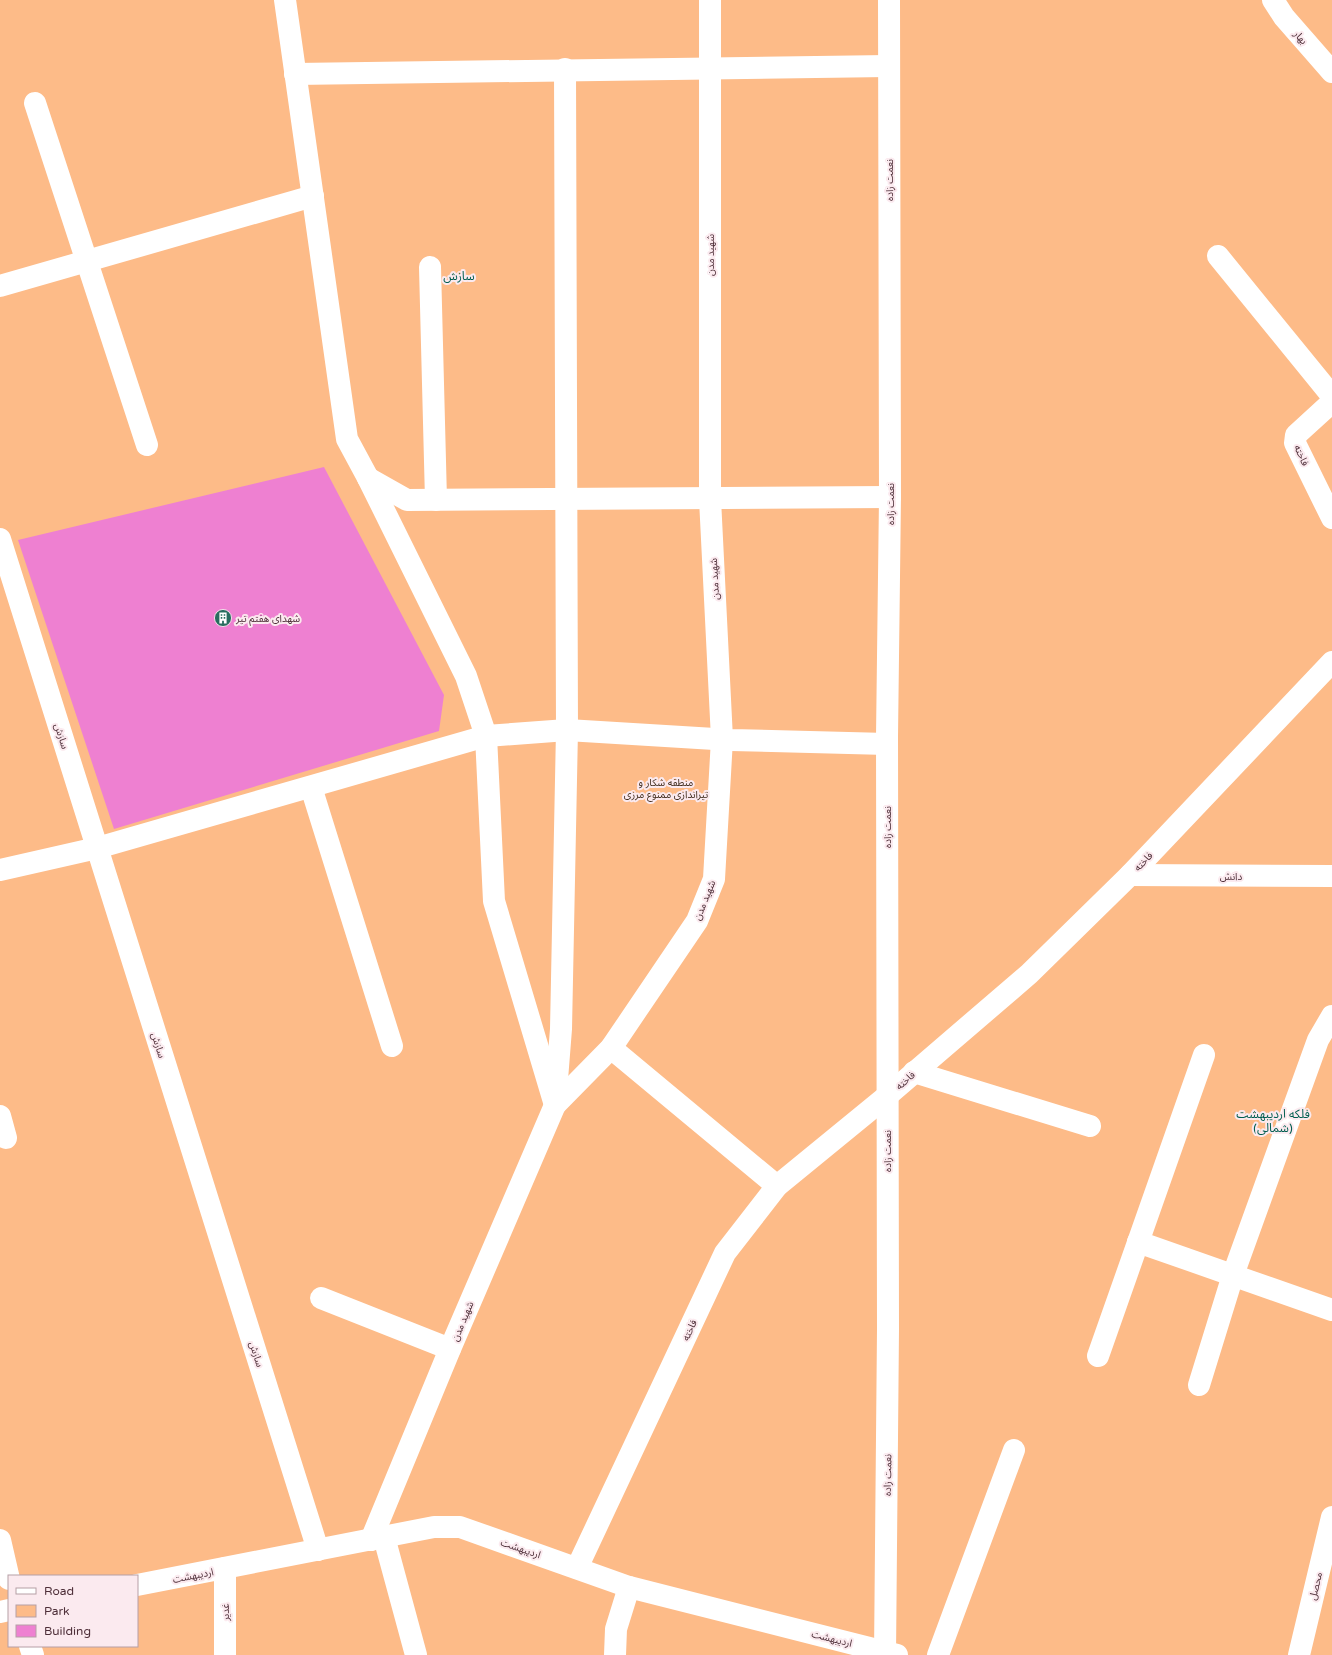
<svg xmlns="http://www.w3.org/2000/svg" width="1332" height="1655" viewBox="0 0 1332 1655" font-family="'Varela Round','Noto Sans Arabic',sans-serif">
	<rect width="100%" height="100%" fill="#f9d8e1"/>
	<path fill="#fdbb88" fill-rule="evenodd" d="M 0,0 L 1332,0 L 1332,1655 L 0,1655 ZM 9,1576 L 137,1576 L 137,1646 L 9,1646 Z"/>
	<polygon fill="#ee80d1" points="324,467 444,695 439,731 114,829 18,540"/>
	<g fill="none" stroke-linecap="round" stroke-linejoin="round">
		<g stroke="#fff" stroke-width="22">
			<polyline points="285,0 347,439 368,478 466,676 486,736 494,901 555,1105 611,1048 697,921 714,879 722,739 710,499 710,0"/>
			<polyline points="1273,0 1284,17 1332,72"/>
			<polyline points="295,74 888,66"/>
			<polyline points="35,103 147,445"/>
			<polyline points="1218,256 1332,396"/>
			<polyline points="430,267 436,500"/>
			<polyline points="0,286 313,196"/>
			<polyline points="1332,402 1296,435 1295,443 1332,518"/>
			<polyline points="368,478 407,500 890,497"/>
			<polyline points="0,539 318,1550"/>
			<polyline points="311,787 392,1046"/>
			<polyline points="0,870 97,848 486,736 567,730 731,740 887,744"/>
			<polyline points="1130,875 1332,876"/>
			<polyline points="611,1048 777,1186"/>
			<polyline points="914,1072 1090,1126"/>
			<polyline points="0,1116 6,1138"/>
			<polyline points="1138,1242 1332,1310"/>
			<polyline points="321,1298 450,1349"/>
			<polyline points="1098,1356 1204,1055"/>
			<polyline points="1199,1385 1233,1275 1318,1040 1332,1016"/>
			<polyline points="384,1537 416,1655"/>
			<polyline points="0,1540 9,1579"/>
			<polyline points="371,1540 450,1349 555,1105 561,1029 567,730 565,69"/>
			<polyline points="577,1568 725,1253 777,1186 887,1096 1029,974 1130,875 1332,662"/>
			<polyline points="137,1585 434,1527 460,1527 629,1587 897,1655"/>
			<polyline points="0,1612 9,1610"/>
			<polyline points="30,1646 33,1655"/>
			<polyline points="225,1655 225,1568"/>
			<polyline points="615,1655 616,1629 629,1587"/>
			<polyline points="885,1655 888,1329 887,736 890,497 889,0"/>
			<polyline points="938,1655 1014,1450"/>
			<polyline points="1299,1655 1332,1517"/>
		</g>
	</g>
	<defs>
		<g id="building-disc" transform="scale(0.9)"><circle r="9.5" fill="#276c5f" stroke="#fbeaef"/><path d="M-4-6H4V6H1V3H-1V6H-4ZM-2.5-4.3h1.7v1.8h-1.7ZM.8-4.3h1.7v1.8H.8ZM-2.5-1h1.7V.8h-1.7ZM.8-1h1.7V.8H.8Z" fill="#fff"/></g>
	</defs>
	<g fill-rule="evenodd">
		<use href="#building-disc" x="223" y="618"/>
	</g>
	<g text-anchor="middle" stroke-width="4" stroke-linejoin="round" paint-order="stroke">
		<g font-size="10" fill="#4e2f39" stroke="#fbeaef">
			<text transform="translate(1301 37) rotate(49)" y="4">بهار</text>
			<text transform="translate(889 180) rotate(-90)" y="4">نعمت زاده</text>
			<text transform="translate(710 255) rotate(-90)" y="4">شهید مدن</text>
			<text transform="translate(1302 455) rotate(66)" y="4">فاخته</text>
			<text transform="translate(890 504) rotate(-90)" y="4">نعمت زاده</text>
			<text transform="translate(714 579) rotate(-93)" y="4">شهید مدن</text>
			<text transform="translate(62 736) rotate(72)" y="4">سازش</text>
			<text transform="translate(887 827) rotate(-90)" y="4">نعمت زاده</text>
			<text transform="translate(1143 861) rotate(-46)" y="4">فاخته</text>
			<text x="1231" y="880">دانش</text>
			<text transform="translate(704 900) rotate(-68)" y="4">شهید مدن</text>
			<text transform="translate(159 1045) rotate(73)" y="4">سازش</text>
			<text transform="translate(905 1080) rotate(-42)" y="4">فاخته</text>
			<text transform="translate(887 1151) rotate(-90)" y="4">نعمت زاده</text>
			<text transform="translate(462 1321) rotate(-67)" y="4">شهید مدن</text>
			<text transform="translate(689 1330) rotate(-65)" y="4">فاخته</text>
			<text transform="translate(257 1354) rotate(73)" y="4">سازش</text>
			<text transform="translate(887 1475) rotate(-89)" y="4">نعمت زاده</text>
			<text transform="translate(521 1548) rotate(19)" y="4">اردیبهشت</text>
			<text transform="translate(193 1575) rotate(-11)" y="4">اردیبهشت</text>
			<text transform="translate(1315 1586) rotate(-76)" y="4">محصل</text>
			<text transform="translate(225 1612) rotate(-90)" y="4">غدیر</text>
			<text transform="translate(832 1638) rotate(14)" y="4">اردیبهشت</text>
		</g>
		<g font-size="10" fill="#4e2f39" stroke="#fbeaef" text-anchor="start">
			<text x="236" y="622">شهدای هفتم تیر</text>
		</g>
		<g font-size="10" fill="#3f2b1c" stroke="#fbeaef">
			<text x="666" y="786">منطقه شکار و<tspan x="666" dy="12">تیراندازی ممنوع مرزی</tspan></text>
		</g>
		<g font-size="12" fill="#005e50" stroke="#fbeaef">
			<text x="459" y="280">سازش</text>
			<text x="1273" y="1118">فلکه اردیبهشت<tspan x="1273" dy="14">(شمالی)</tspan></text>
		</g>
	</g>
	<rect x="8" y="1575" width="130" height="72" fill="#fbeaef" stroke="#b69fa6"/>
	<rect x="16" y="1588" width="20" height="6" fill="#ffffff" stroke="#b69fa6"/>
	<text x="44" y="1595" font-size="12" fill="#4e2f39">Road</text>
	<rect x="16" y="1605" width="20" height="12" fill="#fdbb88" stroke="#b69fa6"/>
	<text x="44" y="1615" font-size="12" fill="#4e2f39">Park</text>
	<rect x="16" y="1625" width="20" height="12" fill="#ee80d1" stroke="#b69fa6"/>
	<text x="44" y="1635" font-size="12" fill="#4e2f39">Building</text>
</svg>
